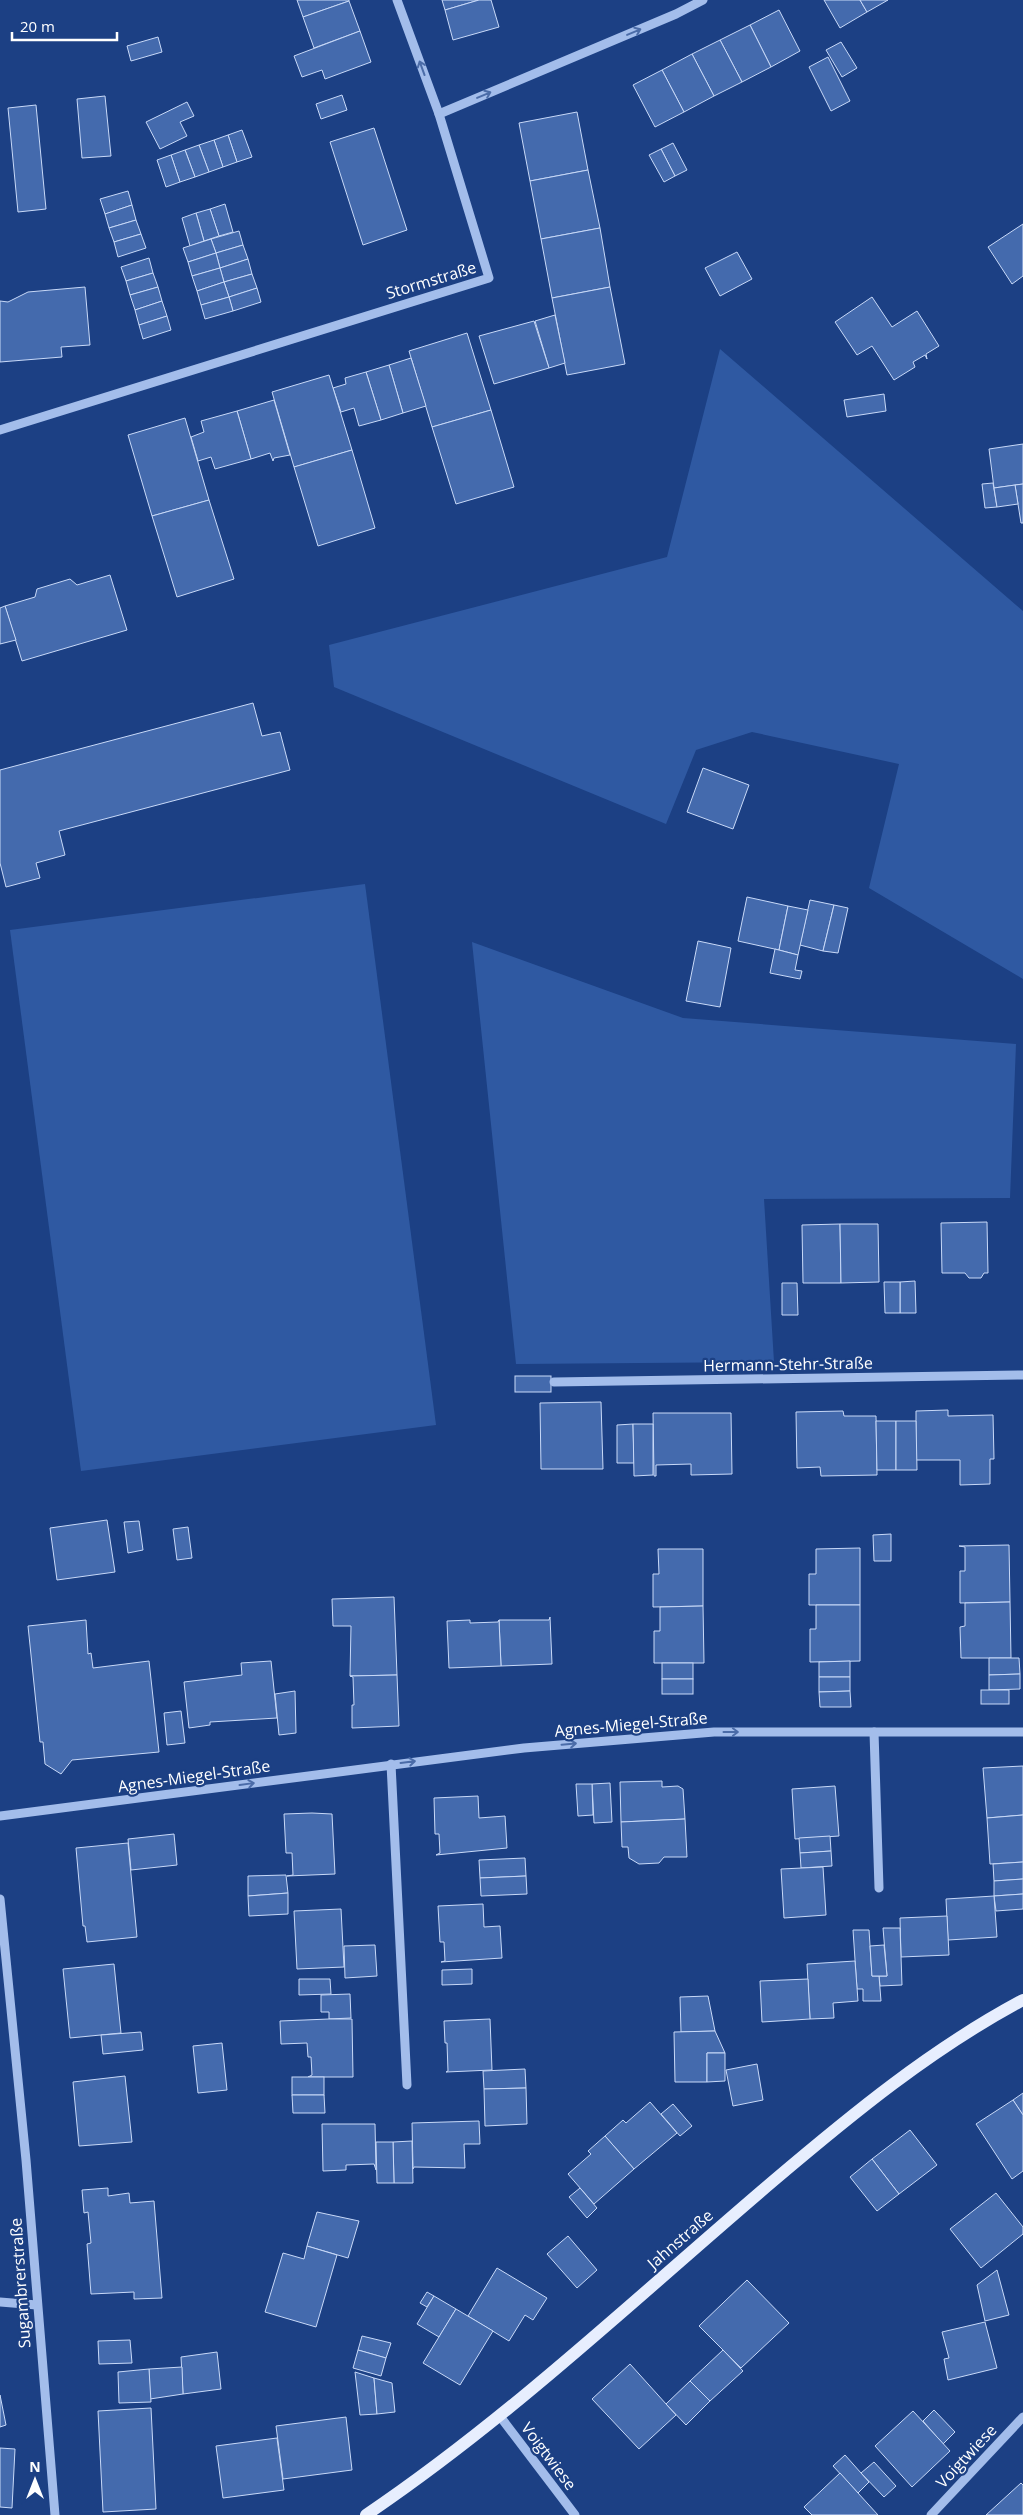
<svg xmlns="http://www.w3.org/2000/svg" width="1023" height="2515" viewBox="0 0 1023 2515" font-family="'Open Sans',sans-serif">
	<rect width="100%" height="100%" fill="#1c4084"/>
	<g fill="#2f59a2">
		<polygon points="720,349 1023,611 1023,979 869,888 899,764 752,732 696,750 666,824 334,687 329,645 667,557"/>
		<polygon points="365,884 436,1425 81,1471 10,930"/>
		<polygon points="472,942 683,1018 1016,1044 1010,1198 764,1199 774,1362 516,1364"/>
	</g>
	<g fill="#446aad" stroke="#c8d9f8">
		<polygon points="297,0 349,0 349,1 303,17"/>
		<polygon points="442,0 479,0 445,10"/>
		<polygon points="479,0 491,0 499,27 453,40 445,10"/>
		<polygon points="824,0 860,0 867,12 840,28"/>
		<polygon points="860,0 888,0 867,12"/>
		<polygon points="349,1 360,31 314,48 303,17"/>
		<polygon points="779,10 800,51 771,67 750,25"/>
		<polygon points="750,25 771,67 742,82 720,40"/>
		<polygon points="360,31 371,62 325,79 322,70 302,77 294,56"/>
		<polygon points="158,37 162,52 131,61 127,46"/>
		<polygon points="720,40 742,82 714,96 692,54"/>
		<polygon points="841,42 857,68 842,77 826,50"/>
		<polygon points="692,54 714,96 684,112 662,70"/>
		<polygon points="828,57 850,101 831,111 809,67"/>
		<polygon points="662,70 684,112 655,127 633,85"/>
		<polygon points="342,95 347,110 321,119 316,104"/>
		<polygon points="105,96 111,156 82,158 77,99"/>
		<polygon points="187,102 194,116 180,122 187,136 160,149 146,122"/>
		<polygon points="36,105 46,209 18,212 8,108"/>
		<polygon points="577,112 588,170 530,181 519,123"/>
		<polygon points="374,128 407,230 363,245 330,142"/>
		<polygon points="242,130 252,157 237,162 228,135"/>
		<polygon points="228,135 237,162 223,167 214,140"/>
		<polygon points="214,140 223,167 209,172 199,145"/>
		<polygon points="673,143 687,170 675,176 661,149"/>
		<polygon points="199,145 209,172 195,177 185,150"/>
		<polygon points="661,149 675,176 664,182 649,155"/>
		<polygon points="185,150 195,177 180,182 171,155"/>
		<polygon points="171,155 180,182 166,187 157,160"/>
		<polygon points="588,170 600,228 541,239 530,181"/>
		<polygon points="128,191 132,205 105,214 100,199"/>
		<polygon points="225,204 233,232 219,236 210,209"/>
		<polygon points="132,205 136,220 109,228 105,214"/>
		<polygon points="210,209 219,236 204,241 196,213"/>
		<polygon points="196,213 204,241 190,246 182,218"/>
		<polygon points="136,220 141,234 114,242 109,228"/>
		<polygon points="1023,224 1023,276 1012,284 988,247"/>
		<polygon points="600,228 610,287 552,298 541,239"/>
		<polygon points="239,231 243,245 216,253 211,239"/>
		<polygon points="141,234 146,248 118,257 114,242"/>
		<polygon points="211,239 216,253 188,262 183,248"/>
		<polygon points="243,245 248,259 220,268 216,253"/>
		<polygon points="737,252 752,279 720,296 705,268"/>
		<polygon points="216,253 220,268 192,276 188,262"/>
		<polygon points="149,258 153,273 126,281 121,267"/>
		<polygon points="248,259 252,274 224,282 220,268"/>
		<polygon points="220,268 224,282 197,291 192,276"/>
		<polygon points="153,273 158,287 130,295 126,281"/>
		<polygon points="252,274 257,288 229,297 224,282"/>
		<polygon points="224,282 229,297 201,305 197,291"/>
		<polygon points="85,287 90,345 61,347 62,357 0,362 0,301 8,302 28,292"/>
		<polygon points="158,287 162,301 135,310 130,295"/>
		<polygon points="610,287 625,364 567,375 552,298"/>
		<polygon points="257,288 261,302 233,311 229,297"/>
		<polygon points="229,297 233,311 205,319 201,305"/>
		<polygon points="872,297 892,327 917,311 939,346 926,354 927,359 925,355 913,362 915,367 894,380 872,346 857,355 835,322"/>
		<polygon points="162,301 167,316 139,325 135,310"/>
		<polygon points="555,315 565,363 549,368 535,321"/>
		<polygon points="167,316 171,330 143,339 139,325"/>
		<polygon points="534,321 549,368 494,384 479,336"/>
		<polygon points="467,333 491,410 432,427 409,351"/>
		<polygon points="411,358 426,406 403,413 389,365"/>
		<polygon points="389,365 403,413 381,420 366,372"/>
		<polygon points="366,372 381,420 359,426 354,408 341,412 333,388 346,384 345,378"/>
		<polygon points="329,375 352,450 294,467 272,392"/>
		<polygon points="884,394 886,411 847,417 844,400"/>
		<polygon points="274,400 290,455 274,458 273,461 270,453 251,459 237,411"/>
		<polygon points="491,410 514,487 456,504 432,427"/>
		<polygon points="237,411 251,459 215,469 211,457 198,461 191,437 204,432 201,421"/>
		<polygon points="185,418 209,500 152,516 128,435"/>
		<polygon points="1023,444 1023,484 994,488 989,449"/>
		<polygon points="352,450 375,528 318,546 294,467"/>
		<polygon points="993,483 997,507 985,508 982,484"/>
		<polygon points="1023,484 1023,523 1021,523 1015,485"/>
		<polygon points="1015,485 1018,504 997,507 994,488"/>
		<polygon points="209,500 234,579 177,597 152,516"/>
		<polygon points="110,575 127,630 22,661 5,606 35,597 37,589 70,579 77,585"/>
		<polygon points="5,606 16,640 0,644 0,608"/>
		<polygon points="253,703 262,736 280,732 290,770 59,831 65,855 36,863 40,878 6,887 0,863 0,770"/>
		<polygon points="703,768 749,785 733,829 687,812"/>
		<polygon points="747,897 788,906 779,950 738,941"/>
		<polygon points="810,900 834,905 823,951 800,945"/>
		<polygon points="834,905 848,908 838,953 823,951"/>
		<polygon points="788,906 808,910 798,955 779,950"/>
		<polygon points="698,941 731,948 720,1007 686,1001"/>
		<polygon points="775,949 798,955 795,970 802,971 800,979 770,973"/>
		<polygon points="987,1222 988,1273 984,1273 981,1278 969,1278 965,1273 942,1273 941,1223"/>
		<polygon points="840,1224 841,1283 803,1283 802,1225"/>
		<polygon points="840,1224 878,1224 879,1282 841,1283"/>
		<polygon points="915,1281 916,1313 900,1313 900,1282"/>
		<polygon points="884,1282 900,1282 900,1313 885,1313"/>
		<polygon points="782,1283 797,1283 798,1315 782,1315"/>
		<rect x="515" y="1376" width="36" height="16"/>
		<polygon points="601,1402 603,1469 541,1469 540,1403"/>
		<polygon points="948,1410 948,1416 993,1415 994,1459 990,1459 990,1484 960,1485 960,1460 916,1460 916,1411"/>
		<polygon points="843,1411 844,1416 876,1416 877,1475 821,1476 820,1467 797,1468 796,1412"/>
		<polygon points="653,1413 731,1413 732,1474 691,1475 691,1464 656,1465 656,1476 654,1476"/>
		<polygon points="876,1421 896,1421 896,1470 877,1470"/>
		<polygon points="896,1421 916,1421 917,1470 896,1470"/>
		<polygon points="633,1424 634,1463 617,1463 617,1425"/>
		<polygon points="633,1424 653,1424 653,1475 634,1476"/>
		<polygon points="107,1520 115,1572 57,1580 50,1528"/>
		<polygon points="139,1521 143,1550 128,1553 124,1522"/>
		<polygon points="188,1527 192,1558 177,1560 173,1529"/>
		<polygon points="891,1534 891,1561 874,1561 873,1535"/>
		<polygon points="1009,1545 1010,1602 960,1603 960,1571 965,1571 965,1547 959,1546"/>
		<polygon points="860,1548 860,1605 809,1605 809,1574 816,1574 816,1549"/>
		<polygon points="658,1549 703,1549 703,1606 653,1607 653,1574 659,1574"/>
		<polygon points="394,1597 397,1675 350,1676 351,1626 333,1626 332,1599"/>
		<polygon points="1010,1602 1011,1658 961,1658 960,1627 965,1626 965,1603"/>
		<polygon points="816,1605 860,1605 860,1661 810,1662 810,1629 816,1629"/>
		<polygon points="703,1606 704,1663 654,1663 654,1631 660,1631 660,1607"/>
		<polygon points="550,1617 552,1664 501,1666 499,1620 549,1620"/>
		<polygon points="86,1620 88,1654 91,1653 93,1668 149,1661 159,1752 72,1760 61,1774 45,1764 43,1742 40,1742 28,1626"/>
		<polygon points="470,1620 470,1623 498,1622 499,1620 501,1666 449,1668 447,1621"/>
		<polygon points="989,1658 1019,1658 1020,1674 989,1675"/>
		<polygon points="271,1661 277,1718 210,1722 210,1725 189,1728 184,1682 242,1675 241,1663"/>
		<polygon points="850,1661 850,1677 819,1677 819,1662"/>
		<rect x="662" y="1663" width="31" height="16"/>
		<polygon points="1020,1674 1020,1689 989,1690 989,1675"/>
		<polygon points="397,1675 399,1726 352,1728 352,1705 354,1705 353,1677 350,1676"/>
		<polygon points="819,1677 850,1677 850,1691 819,1692"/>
		<rect x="662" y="1679" width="31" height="15"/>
		<rect x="981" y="1690" width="28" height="14"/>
		<polygon points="295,1691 296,1733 279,1735 275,1694"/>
		<polygon points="850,1691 851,1707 820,1707 819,1692"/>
		<polygon points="181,1711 185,1743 167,1745 164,1713"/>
		<polygon points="1023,1766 1023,1815 987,1818 983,1768"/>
		<polygon points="662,1781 662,1787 678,1786 683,1789 685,1819 621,1822 620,1782"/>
		<polygon points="610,1783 612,1822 594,1823 592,1784"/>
		<polygon points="576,1784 592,1784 593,1815 578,1816"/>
		<polygon points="835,1786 839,1836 795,1839 792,1789"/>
		<polygon points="478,1796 479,1818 505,1816 507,1848 436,1855 440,1853 439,1834 435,1834 434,1798"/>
		<polygon points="312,1813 332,1814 335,1874 287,1876 293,1875 292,1853 286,1853 284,1814"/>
		<polygon points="1023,1815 1023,1862 990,1864 987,1818"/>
		<polygon points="685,1819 687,1857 664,1857 659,1863 639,1864 629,1858 628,1847 622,1847 621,1822"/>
		<polygon points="174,1834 177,1865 131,1870 128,1839"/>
		<polygon points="830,1836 831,1851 800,1853 799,1838"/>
		<polygon points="128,1843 137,1937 87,1942 85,1926 83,1926 76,1848"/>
		<polygon points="831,1851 832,1866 801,1868 800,1853"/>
		<polygon points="525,1858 526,1876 480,1878 479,1860"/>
		<polygon points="1023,1862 1023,1879 994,1881 993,1864"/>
		<polygon points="823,1867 826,1915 784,1918 781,1869"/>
		<polygon points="286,1875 288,1893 248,1896 248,1876"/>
		<polygon points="526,1876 527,1894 481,1896 480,1878"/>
		<polygon points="1023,1879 1023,1894 994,1896 994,1881"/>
		<polygon points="288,1893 288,1914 249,1916 248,1896"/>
		<polygon points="1023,1894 1023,1909 996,1911 994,1896"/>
		<polygon points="994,1896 997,1937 948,1940 946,1899"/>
		<polygon points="483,1904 484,1927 500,1926 502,1958 441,1962 445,1961 444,1942 440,1942 438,1906"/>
		<polygon points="341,1909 344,1967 297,1969 294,1911"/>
		<polygon points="947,1916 949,1955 901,1957 900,1918"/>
		<polygon points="883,1928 900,1928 902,1985 880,1986 879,1976 887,1976"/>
		<polygon points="853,1930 869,1930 872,1976 879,1976 881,2001 863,2001 863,1989 857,1989"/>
		<polygon points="375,1945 377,1976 345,1978 344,1946"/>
		<polygon points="884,1945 887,1976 872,1976 870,1946"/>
		<polygon points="855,1961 858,2001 833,2003 834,2018 810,2019 807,1964"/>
		<polygon points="114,1964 121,2033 70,2038 63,1969"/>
		<polygon points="472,1969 472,1984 442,1985 442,1970"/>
		<polygon points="299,1979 330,1979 331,1994 299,1995"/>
		<polygon points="808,1979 810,2019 762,2022 760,1981"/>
		<polygon points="350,1994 351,2018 329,2019 329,2012 321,2012 321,1995"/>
		<polygon points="708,1996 715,2031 681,2032 680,1997"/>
		<polygon points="329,2019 352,2019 353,2077 308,2077 312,2075 311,2057 308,2057 307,2043 281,2044 280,2021"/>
		<polygon points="490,2019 492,2070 446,2072 448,2071 447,2043 445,2043 444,2021"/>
		<polygon points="715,2031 725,2053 707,2053 707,2082 675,2082 674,2032"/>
		<polygon points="141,2032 143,2050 103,2054 101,2035"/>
		<polygon points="222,2043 227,2090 198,2093 193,2046"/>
		<polygon points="707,2053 725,2053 725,2081 707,2082"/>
		<polygon points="757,2064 763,2100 733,2106 726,2070"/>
		<polygon points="525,2069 526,2088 484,2089 483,2071"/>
		<polygon points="125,2076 132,2142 79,2146 73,2082"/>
		<rect x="292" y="2077" width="32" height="18"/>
		<polygon points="526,2088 527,2124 485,2126 484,2089"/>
		<polygon points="1023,2093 1023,2115 1013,2100"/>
		<polygon points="292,2095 324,2095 325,2113 293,2113"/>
		<polygon points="1013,2100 1023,2115 1023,2171 1012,2179 976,2124"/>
		<polygon points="650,2102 677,2133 634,2169 605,2136 623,2120 626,2123"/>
		<polygon points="673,2104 692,2126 680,2136 661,2114"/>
		<polygon points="479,2121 480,2144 464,2144 465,2168 414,2167 413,2169 412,2123"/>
		<polygon points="322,2124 375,2124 376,2170 374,2164 346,2165 346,2170 323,2171"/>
		<polygon points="910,2130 937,2165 899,2194 872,2159"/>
		<polygon points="605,2136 634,2169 594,2204 568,2174 591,2154 588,2151"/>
		<polygon points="412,2141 413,2183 394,2183 393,2142"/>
		<polygon points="376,2142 393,2142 394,2183 377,2183"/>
		<polygon points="872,2159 899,2194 877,2211 850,2177"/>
		<polygon points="108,2188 108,2196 129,2193 130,2203 154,2201 162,2298 134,2299 134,2292 91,2294 87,2244 91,2243 88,2212 84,2213 82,2190"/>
		<polygon points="580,2188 597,2208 587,2218 569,2197"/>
		<polygon points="996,2193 1023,2227 1023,2234 981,2268 950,2229"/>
		<polygon points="317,2212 359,2221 348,2258 307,2246"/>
		<polygon points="568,2236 597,2270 577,2288 547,2254"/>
		<polygon points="307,2246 337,2255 316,2327 265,2312 283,2253 304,2259"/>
		<polygon points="497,2268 547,2298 533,2320 525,2315 509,2341 468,2316"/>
		<polygon points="997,2270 1009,2315 985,2321 977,2285"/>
		<polygon points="747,2280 789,2323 741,2368 699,2326"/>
		<polygon points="427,2292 434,2296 427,2307 420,2303"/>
		<polygon points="434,2296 456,2309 439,2337 417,2324"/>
		<polygon points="456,2309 493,2331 460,2385 423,2363"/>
		<polygon points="985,2322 997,2368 948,2380 944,2359 949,2358 942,2332"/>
		<polygon points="362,2336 391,2343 386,2358 358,2350"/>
		<polygon points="130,2340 132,2363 99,2364 98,2341"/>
		<polygon points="358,2350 386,2358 381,2376 353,2368"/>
		<polygon points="723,2350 743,2371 710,2401 690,2381"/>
		<polygon points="217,2352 221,2389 183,2394 181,2357"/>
		<polygon points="630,2364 676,2415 639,2449 592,2399"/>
		<polygon points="182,2367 183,2394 150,2399 149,2369"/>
		<polygon points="149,2369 151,2402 119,2403 118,2372"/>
		<polygon points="355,2372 374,2378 377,2414 360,2415"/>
		<polygon points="374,2378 392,2383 395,2412 377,2414"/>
		<polygon points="690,2381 710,2401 686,2425 666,2404"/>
		<polygon points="0,2395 6,2425 0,2427"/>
		<polygon points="151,2408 156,2509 103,2512 98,2411"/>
		<polygon points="934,2410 955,2432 943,2444 923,2421"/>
		<polygon points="913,2411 950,2451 912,2487 875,2446"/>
		<polygon points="346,2417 352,2470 283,2479 276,2426"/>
		<polygon points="277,2438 284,2490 223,2498 216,2446"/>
		<polygon points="0,2448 15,2449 12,2508 0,2507"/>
		<polygon points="845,2455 869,2482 858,2493 833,2466"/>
		<polygon points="874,2462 896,2486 884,2497 861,2473"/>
		<polygon points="840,2473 858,2493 878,2515 812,2515 804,2507"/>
		<polygon points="1021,2483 1023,2485 1023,2515 986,2515"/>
	</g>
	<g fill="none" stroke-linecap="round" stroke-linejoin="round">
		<g stroke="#a3bdeb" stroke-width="9">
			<polyline points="439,114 676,14 703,0"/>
			<polyline points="0,430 489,278 439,114 397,0"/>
			<polyline points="554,1382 1023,1375"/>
			<polyline points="874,1732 879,1888"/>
			<polyline points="391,1764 407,2085"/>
			<polyline points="0,1816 524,1748 714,1732 1023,1732"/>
			<polyline points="0,1899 26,2160 55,2515"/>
			<polyline points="0,2302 37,2305"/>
			<polyline points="499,2415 575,2515"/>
			<polyline points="931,2515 1023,2417"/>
		</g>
		<path stroke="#e7eefe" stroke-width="12" d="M 366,2515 C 511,2417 639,2295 772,2182 C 851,2115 931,2049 1023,2000"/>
	</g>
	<defs><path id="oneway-shaft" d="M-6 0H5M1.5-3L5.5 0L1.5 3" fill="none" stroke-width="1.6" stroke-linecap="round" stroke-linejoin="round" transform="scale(1.25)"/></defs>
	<g stroke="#4b6ca8">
		<use href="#oneway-shaft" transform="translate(634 32) rotate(-23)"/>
		<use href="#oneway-shaft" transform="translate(422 68) rotate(-110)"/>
		<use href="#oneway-shaft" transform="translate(484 95) rotate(-23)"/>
		<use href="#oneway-shaft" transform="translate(731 1732)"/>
		<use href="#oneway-shaft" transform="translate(569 1744) rotate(-5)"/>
		<use href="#oneway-shaft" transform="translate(408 1762) rotate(-7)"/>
		<use href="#oneway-shaft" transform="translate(247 1784) rotate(-8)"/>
	</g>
	<g text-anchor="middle" stroke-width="4.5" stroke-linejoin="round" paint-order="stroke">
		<g font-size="16" fill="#fff" stroke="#1c4084">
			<text transform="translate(431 280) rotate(-17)" y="6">Stormstraße</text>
			<text transform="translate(788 1364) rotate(-1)" y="6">Hermann-Stehr-Straße</text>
			<text transform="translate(631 1724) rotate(-5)" y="6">Agnes-Miegel-Straße</text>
			<text transform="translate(194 1776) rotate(-8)" y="6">Agnes-Miegel-Straße</text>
			<text transform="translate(680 2239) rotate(-41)" y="6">Jahnstraße</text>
			<text transform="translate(20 2283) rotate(-94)" y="6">Sugambrerstraße</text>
			<text transform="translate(549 2456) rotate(53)" y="6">Voigtwiese</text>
			<text transform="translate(966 2456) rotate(-47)" y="6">Voigtwiese</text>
		</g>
	</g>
	<g transform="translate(35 2480)" stroke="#1c4084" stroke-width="4" paint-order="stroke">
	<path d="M0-4L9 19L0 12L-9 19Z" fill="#ffffff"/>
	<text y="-8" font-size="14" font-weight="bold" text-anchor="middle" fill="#ffffff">N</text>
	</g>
	<path d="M12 32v8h105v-8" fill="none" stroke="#ffffff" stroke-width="2.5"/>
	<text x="20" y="32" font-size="15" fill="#ffffff" stroke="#1c4084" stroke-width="4" paint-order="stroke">20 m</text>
</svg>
